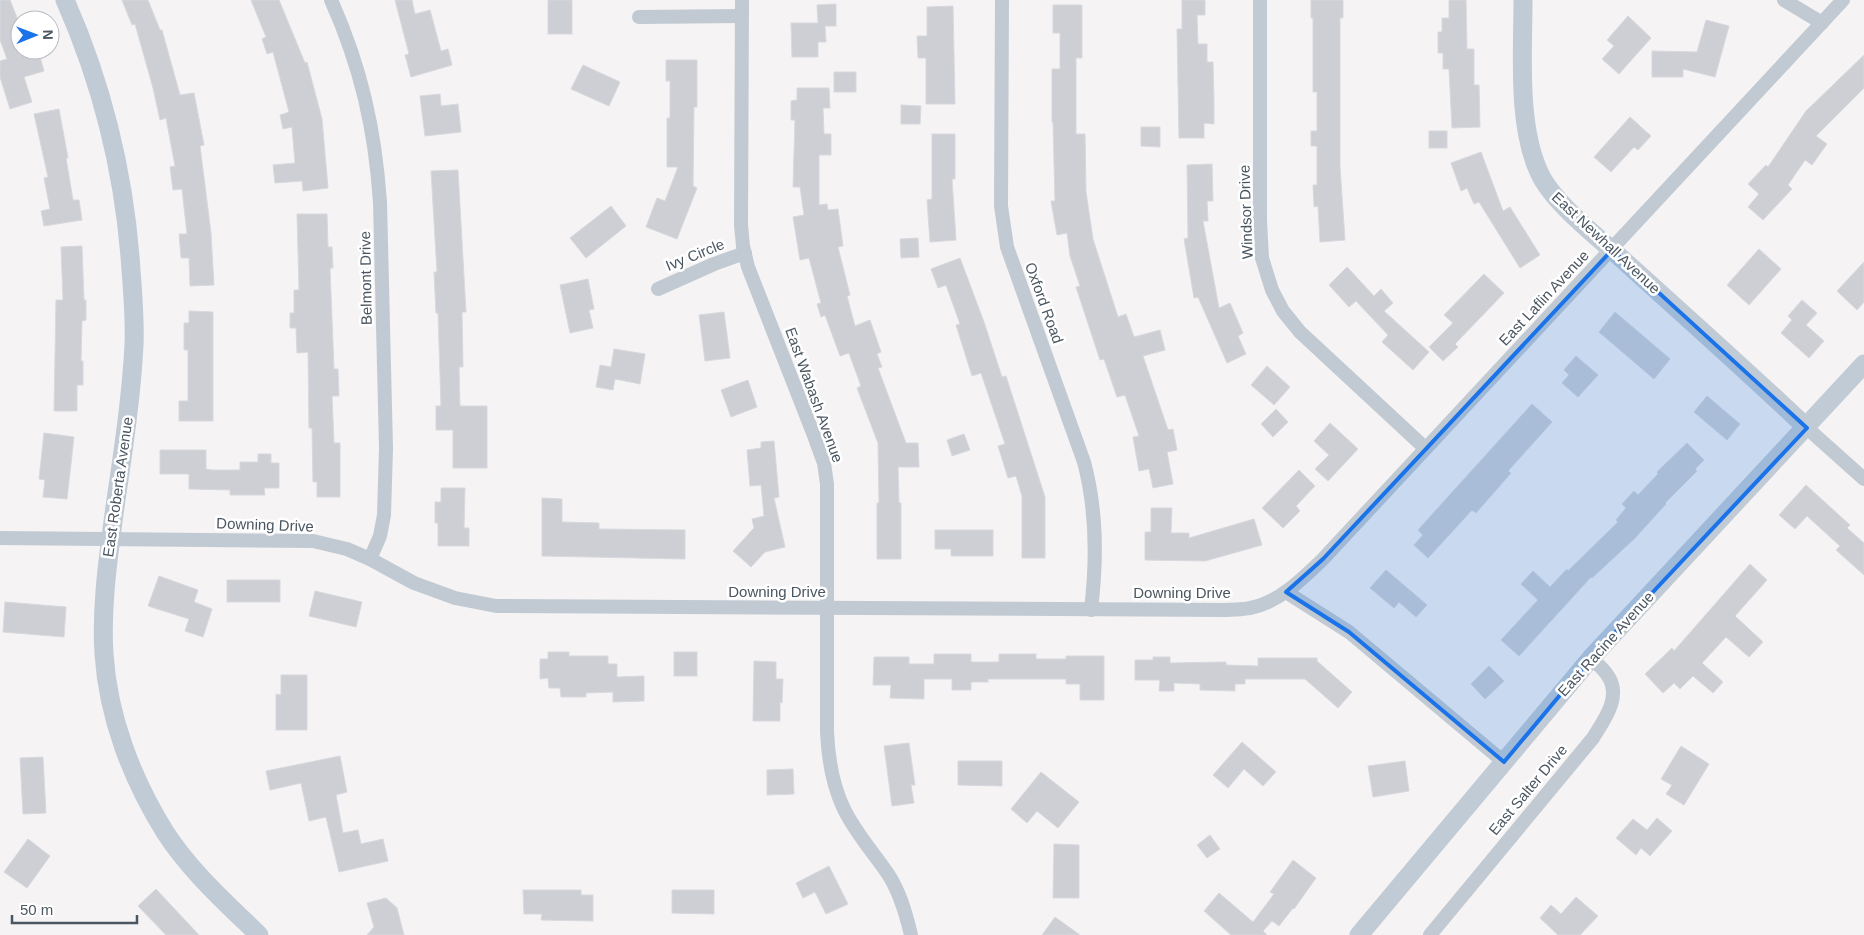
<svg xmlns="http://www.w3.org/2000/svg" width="1864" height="935" viewBox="0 0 1864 935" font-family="Helvetica,sans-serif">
	<rect width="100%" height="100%" fill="#f5f3f3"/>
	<g fill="#cdcfd5" stroke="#d7d9de">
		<polygon points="0,0 10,0 20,25 20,55 38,50 44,71 24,77 32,102 10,109 0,77 0,61 7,59 0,40"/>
		<polygon points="122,0 148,0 160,30 162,30 180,95 194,93 204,145 200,146 211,233 214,285 190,286 189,258 181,258 179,234 187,234 182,189 173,190 170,167 175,166 166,118 160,120 153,88 135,24 132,25"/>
		<polygon points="251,0 279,0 305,63 307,62 322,119 328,188 303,191 302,181 275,183 273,165 295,163 292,127 283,129 280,115 289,112 273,52 267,54 262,39 266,37"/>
		<polygon points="395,0 412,0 415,14 430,10 441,51 448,49 452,65 411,77 405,55 409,54"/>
		<rect x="548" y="0" width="24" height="34"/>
		<polygon points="1182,0 1205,0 1205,15 1197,15 1198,44 1207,44 1207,62 1213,62 1214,100 1214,124 1204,123 1204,138 1179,138 1177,29 1182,29"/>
		<polygon points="1311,0 1343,0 1343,18 1340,18 1340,167 1345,240 1320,242 1318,206 1314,207 1313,185 1317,185 1317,146 1311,146 1311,131 1317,131 1317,92 1313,92 1313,18 1311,18"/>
		<polygon points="1449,0 1466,0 1467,49 1474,49 1474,85 1479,85 1480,127 1452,128 1449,69 1443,69 1443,53 1438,53 1438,32 1442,32 1442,18 1449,18"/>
		<polygon points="836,4 836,26 825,26 826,42 818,42 818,57 792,57 791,23 818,23 817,5"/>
		<polygon points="1053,5 1082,5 1082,58 1076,58 1076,134 1085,134 1086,192 1093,239 1118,317 1126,314 1134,337 1160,330 1165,350 1143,356 1168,430 1173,429 1177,450 1167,452 1173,484 1153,488 1149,469 1139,471 1133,437 1139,436 1125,395 1117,397 1104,359 1100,360 1076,287 1080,286 1070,256 1067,233 1057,235 1051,201 1055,201 1053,122 1052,122 1052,69 1060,69 1060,33 1053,33"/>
		<polygon points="953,6 955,104 926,104 926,58 918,58 917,36 927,36 927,7"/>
		<polygon points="1628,16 1651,38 1619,74 1602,59 1614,46 1607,40"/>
		<polygon points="1706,20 1729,26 1715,77 1683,69 1683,77 1652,77 1652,51 1697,52"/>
		<polygon points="1864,55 1864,88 1816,136 1827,144 1812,165 1805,160 1788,185 1792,189 1763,220 1748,207 1759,194 1748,184 1766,165 1768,167 1806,111"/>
		<polygon points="666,60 697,60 697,107 694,107 693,186 697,188 677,239 646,227 657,198 665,201 678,167 667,167 667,118 670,118 670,81 666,81"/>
		<polygon points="583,65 620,82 609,106 571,89"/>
		<rect x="834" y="72" width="22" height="20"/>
		<polygon points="797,88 829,88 830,108 823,108 824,134 831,134 831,155 819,155 819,205 827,204 828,210 838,209 843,246 838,247 850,295 847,296 855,326 870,320 881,352 877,354 882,367 878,368 906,443 918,443 919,467 898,467 899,503 901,503 901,559 877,559 877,503 879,503 878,443 857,388 861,386 849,353 840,356 825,315 821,317 817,304 821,303 809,258 800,260 793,217 804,215 800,187 793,187 795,120 791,120 791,101 797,100"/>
		<polygon points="440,94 441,106 458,104 461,132 425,136 420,96"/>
		<polygon points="901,105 921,106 920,124 901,124"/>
		<polygon points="59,109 68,158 66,158 73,200 79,200 82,220 44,226 41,211 50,209 44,178 48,177 34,114"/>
		<polygon points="1630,117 1651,136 1638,150 1634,147 1611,172 1594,157"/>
		<polygon points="1141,127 1160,127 1160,147 1141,146"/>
		<rect x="1429" y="131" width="18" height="17"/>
		<polygon points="932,134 955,134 955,179 952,179 956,240 930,242 927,200 932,199"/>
		<polygon points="1481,152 1503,211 1510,207 1540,255 1520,268 1479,202 1474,204 1467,188 1461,191 1451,163"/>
		<polygon points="1212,164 1213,201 1207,201 1208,221 1203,221 1219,308 1230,303 1243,333 1238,336 1246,354 1227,363 1198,297 1194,298 1184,239 1188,238 1187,165"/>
		<polygon points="458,170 466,312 462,312 463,367 459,367 460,406 487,406 487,468 453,468 453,430 436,430 436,406 441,406 438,313 436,313 434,272 437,272 431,171"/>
		<polygon points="611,206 626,226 586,258 570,238"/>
		<polygon points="297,214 327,214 328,247 332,247 333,268 330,268 334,369 338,369 339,396 332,396 334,443 340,443 340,497 317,497 317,482 313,482 312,428 309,428 308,352 297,353 296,328 290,328 290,313 294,313 294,290 299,290"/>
		<polygon points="918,238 919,257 901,258 900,239"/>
		<polygon points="82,246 84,300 86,300 86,320 82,321 81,361 83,361 83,385 77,385 77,411 54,411 56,300 63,300 61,247"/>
		<polygon points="1759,249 1781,269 1749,305 1727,285"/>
		<polygon points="960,258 984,322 1002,377 1006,376 1045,497 1045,558 1022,558 1022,496 1016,476 1008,478 998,446 1005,444 981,373 972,376 956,325 960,324 946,285 938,288 931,269"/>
		<polygon points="1864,262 1864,302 1857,310 1837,291"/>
		<polygon points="1347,267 1374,296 1381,289 1393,303 1384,311 1429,352 1413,370 1382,342 1388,335 1356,301 1349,307 1329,285"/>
		<polygon points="1484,274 1504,293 1455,344 1458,347 1443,361 1429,347 1453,323 1444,315"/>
		<polygon points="588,279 594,309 589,310 593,328 570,333 560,285"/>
		<polygon points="1802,300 1817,313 1806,325 1824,341 1809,358 1781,333 1792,320 1788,316"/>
		<polygon points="189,311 213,312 213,421 179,421 179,401 188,401 188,350 184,350 184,323 189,323"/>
		<polygon points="724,312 730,358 705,361 699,315"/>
		<polygon points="1615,312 1670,359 1654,379 1599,332"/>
		<polygon points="614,349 645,354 640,384 615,379 613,390 596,387 600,365 611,367"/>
		<polygon points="1576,356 1598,375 1578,397 1562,383 1569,375 1564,370"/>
		<polygon points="1267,366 1290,387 1274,405 1251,385"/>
		<polygon points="748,380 757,407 731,417 721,390"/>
		<polygon points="1707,396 1740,424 1727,440 1694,412"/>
		<polygon points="1532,404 1552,422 1508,471 1511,473 1476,513 1472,510 1428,558 1414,545 1423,535 1418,530"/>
		<polygon points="1276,409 1288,422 1273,437 1261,424"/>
		<polygon points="1330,423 1358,449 1328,481 1315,469 1329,455 1314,441"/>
		<polygon points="44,433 74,437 67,499 43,497 45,480 39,479"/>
		<polygon points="964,434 970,450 952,456 947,440"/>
		<polygon points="774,441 779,497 774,498 785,547 765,552 751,567 733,551 754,528 752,519 764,516 761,485 750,486 747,450 761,448 761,442"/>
		<polygon points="1687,443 1704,460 1695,469 1697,471 1665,503 1666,504 1635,538 1592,578 1591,577 1519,656 1501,640 1538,600 1521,584 1533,571 1550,587 1567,569 1568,571 1618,522 1616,520 1626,508 1622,504 1634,491 1638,495 1658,474 1657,472"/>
		<polygon points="160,450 206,450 206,469 212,470 240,470 240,462 258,462 258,454 271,454 271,463 279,463 279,488 264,488 265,495 230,495 230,490 189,489 189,474 160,474"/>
		<polygon points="1299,470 1315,486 1296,506 1300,511 1283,528 1262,508"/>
		<polygon points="1806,485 1850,525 1847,528 1864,543 1864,575 1836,550 1840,546 1807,516 1795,529 1779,515"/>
		<polygon points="441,488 465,488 464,528 469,528 469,546 438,546 438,523 435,523 435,502 441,502"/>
		<polygon points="542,498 562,499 562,522 599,523 599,529 685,530 685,559 542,556"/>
		<polygon points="1151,508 1172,508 1171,533 1189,533 1189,538 1254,519 1262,545 1205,561 1145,560 1145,532 1151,532"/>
		<polygon points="935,530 993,530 993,556 951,556 951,549 935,549"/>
		<polygon points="1750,564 1767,580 1735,616 1763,642 1749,657 1726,637 1702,663 1723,682 1713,693 1693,676 1680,689 1674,683 1663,693 1645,674 1672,648 1674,651"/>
		<polygon points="1386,570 1427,605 1416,617 1399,602 1394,608 1370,588"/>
		<polygon points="159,576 198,590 194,602 212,609 203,637 185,631 189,619 148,606"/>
		<rect x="227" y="580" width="53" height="22"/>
		<polygon points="315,591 362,602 356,627 309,616"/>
		<polygon points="5,602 66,607 64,637 3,632"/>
		<polygon points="548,652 569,652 569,656 608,656 608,664 617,664 617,677 644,676 644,701 613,702 613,692 586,693 586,697 561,697 560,688 549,688 548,678 540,679 540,659 548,659"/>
		<rect x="674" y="652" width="23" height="24"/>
		<polygon points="934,654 971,654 971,662 999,662 999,654 1036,654 1036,659 1066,659 1066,656 1104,656 1104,700 1080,700 1080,684 1066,684 1066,679 988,679 988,682 971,682 971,690 952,690 952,679 924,679 924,699 890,698 891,685 873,685 874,657 909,657 909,664 934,664"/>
		<polygon points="1153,657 1170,657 1170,663 1226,662 1226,665 1258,666 1258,658 1317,658 1317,661 1352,692 1338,708 1305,679 1245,679 1245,684 1235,684 1235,691 1200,690 1200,684 1174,683 1174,691 1159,691 1160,680 1135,680 1135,660 1153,660"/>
		<polygon points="754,661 776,662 776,679 783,679 782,703 780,702 780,721 753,721"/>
		<polygon points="1489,666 1504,681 1485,699 1471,684"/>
		<polygon points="281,675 307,675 307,730 276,730 276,694 281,695"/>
		<polygon points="1242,742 1276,772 1263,786 1244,769 1228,788 1213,775"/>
		<polygon points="909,743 915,785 911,785 914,803 892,806 884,746"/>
		<polygon points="1681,746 1709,764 1684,805 1666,794 1672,785 1661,779"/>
		<polygon points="340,756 347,792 336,795 343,833 358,830 361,844 383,839 388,861 339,872 326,817 309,821 301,783 270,790 266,771"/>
		<polygon points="43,757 46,813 23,814 20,758"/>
		<polygon points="958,761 1002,761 1002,786 958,785"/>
		<polygon points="1405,761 1409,791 1373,797 1368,766"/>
		<polygon points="793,769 794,794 767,795 767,770"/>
		<polygon points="1041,772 1079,802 1058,828 1037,811 1027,823 1011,809"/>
		<polygon points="1657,818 1672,831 1650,856 1641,848 1636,855 1616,838 1633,819 1647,830"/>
		<polygon points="1210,835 1220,849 1207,858 1197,845"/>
		<polygon points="28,839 50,856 27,888 4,872"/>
		<polygon points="1054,844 1079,845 1079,898 1053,898"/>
		<polygon points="1293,860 1316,878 1294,909 1293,908 1279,926 1272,921 1263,931 1267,935 1231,935 1204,911 1219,893 1253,922 1274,894 1270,892"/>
		<polygon points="829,866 848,904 826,914 815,892 803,898 796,883"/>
		<polygon points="156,889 199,935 166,935 138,906"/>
		<polygon points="523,890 581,890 581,895 593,895 593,921 541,920 542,914 524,914"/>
		<polygon points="672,890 714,890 714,914 672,913"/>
		<polygon points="1576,897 1598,916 1580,935 1558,935 1540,918 1551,905 1561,914"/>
		<polygon points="386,898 397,908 404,935 367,935 374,927 367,903"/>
		<polygon points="1055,917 1080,935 1042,935"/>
	</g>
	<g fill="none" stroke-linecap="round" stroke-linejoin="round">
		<g stroke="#c1cad2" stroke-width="14">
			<path d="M 331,0 C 361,67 375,129 380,202 L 386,448 L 384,515 L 380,536 L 370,559"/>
			<path d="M 742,0 L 741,225 L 743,246 L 748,267 L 813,433 L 824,463 L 827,484 L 827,731 C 828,757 832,783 843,807 C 854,831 873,852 888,874 C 900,892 906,914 911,935"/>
			<path d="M 1002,0 L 1001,206 L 1007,247 L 1084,462 C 1097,511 1097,559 1091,610"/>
			<polyline points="1260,0 1260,221 1262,258 1272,290 1283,311 1300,332 1425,448"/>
			<polyline points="1784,0 1822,23"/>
			<polyline points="639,17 742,16"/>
			<polyline points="658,289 714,264 745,253"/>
			<polyline points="1807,428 1864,479"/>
			<path d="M 0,538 L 313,541 L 347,549 L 370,559 L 414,583 L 455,598 L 496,606 L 1226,610 C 1234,609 1242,610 1250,608 C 1279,603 1303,578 1323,559 L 1843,0"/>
			<polyline points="1286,592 1349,632 1504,762"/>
			<path d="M 1430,935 L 1593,738 C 1604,720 1622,697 1608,676 C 1604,669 1597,664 1591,658"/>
		</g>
		<g stroke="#c1cbd6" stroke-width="19">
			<path d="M 65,0 C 103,86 125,177 131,270 C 133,295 135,320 134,345 C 131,402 122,458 114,514 C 108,560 101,607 104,654 C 108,717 132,779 165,832 C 190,871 226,903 259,935"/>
			<path d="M 1523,0 C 1523,51 1517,125 1539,172 C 1552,202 1598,237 1622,259 C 1684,315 1746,370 1807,428"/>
			<polyline points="1359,935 1591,658 1864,364"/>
		</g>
	</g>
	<path fill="#1a73e8" fill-opacity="0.2" stroke="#1a73e8" stroke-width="4" stroke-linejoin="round" d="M 1612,250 L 1807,428 L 1591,658 L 1504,762 L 1349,632 L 1286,592 L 1323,559 Z"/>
	<g text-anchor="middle" stroke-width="5" stroke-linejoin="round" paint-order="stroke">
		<g font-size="15" fill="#4a5661" stroke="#fff">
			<text transform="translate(1246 212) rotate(-92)" y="5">Windsor Drive</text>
			<text transform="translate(1606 243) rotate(43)" y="5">East Newhall Avenue</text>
			<text transform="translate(695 255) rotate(-22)" y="5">Ivy Circle</text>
			<text transform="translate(366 278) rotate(-91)" y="5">Belmont Drive</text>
			<text transform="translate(1544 298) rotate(-47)" y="5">East Laflin Avenue</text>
			<text transform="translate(1044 303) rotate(70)" y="5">Oxford Road</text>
			<text transform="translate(814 395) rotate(70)" y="5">East Wabash Avenue</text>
			<text transform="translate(118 487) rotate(-82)" y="5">East Roberta Avenue</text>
			<text transform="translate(265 525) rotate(2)" y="5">Downing Drive</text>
			<text x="777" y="597">Downing Drive</text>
			<text x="1182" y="598">Downing Drive</text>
			<text transform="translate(1606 644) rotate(-48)" y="5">East Racine Avenue</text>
			<text transform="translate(1528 790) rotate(-50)" y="5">East Salter Drive</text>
		</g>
	</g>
	<g transform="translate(35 35) rotate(89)"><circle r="24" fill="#ffffff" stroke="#b7bbc0"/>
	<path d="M0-4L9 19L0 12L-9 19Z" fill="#1a73e8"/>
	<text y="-8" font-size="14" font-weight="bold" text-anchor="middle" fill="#4a5661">N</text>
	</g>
	<path d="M12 915v8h125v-8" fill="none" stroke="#4a5661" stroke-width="2.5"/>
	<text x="20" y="915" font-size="15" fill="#4a5661" stroke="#ffffff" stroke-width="4" paint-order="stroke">50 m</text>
</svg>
